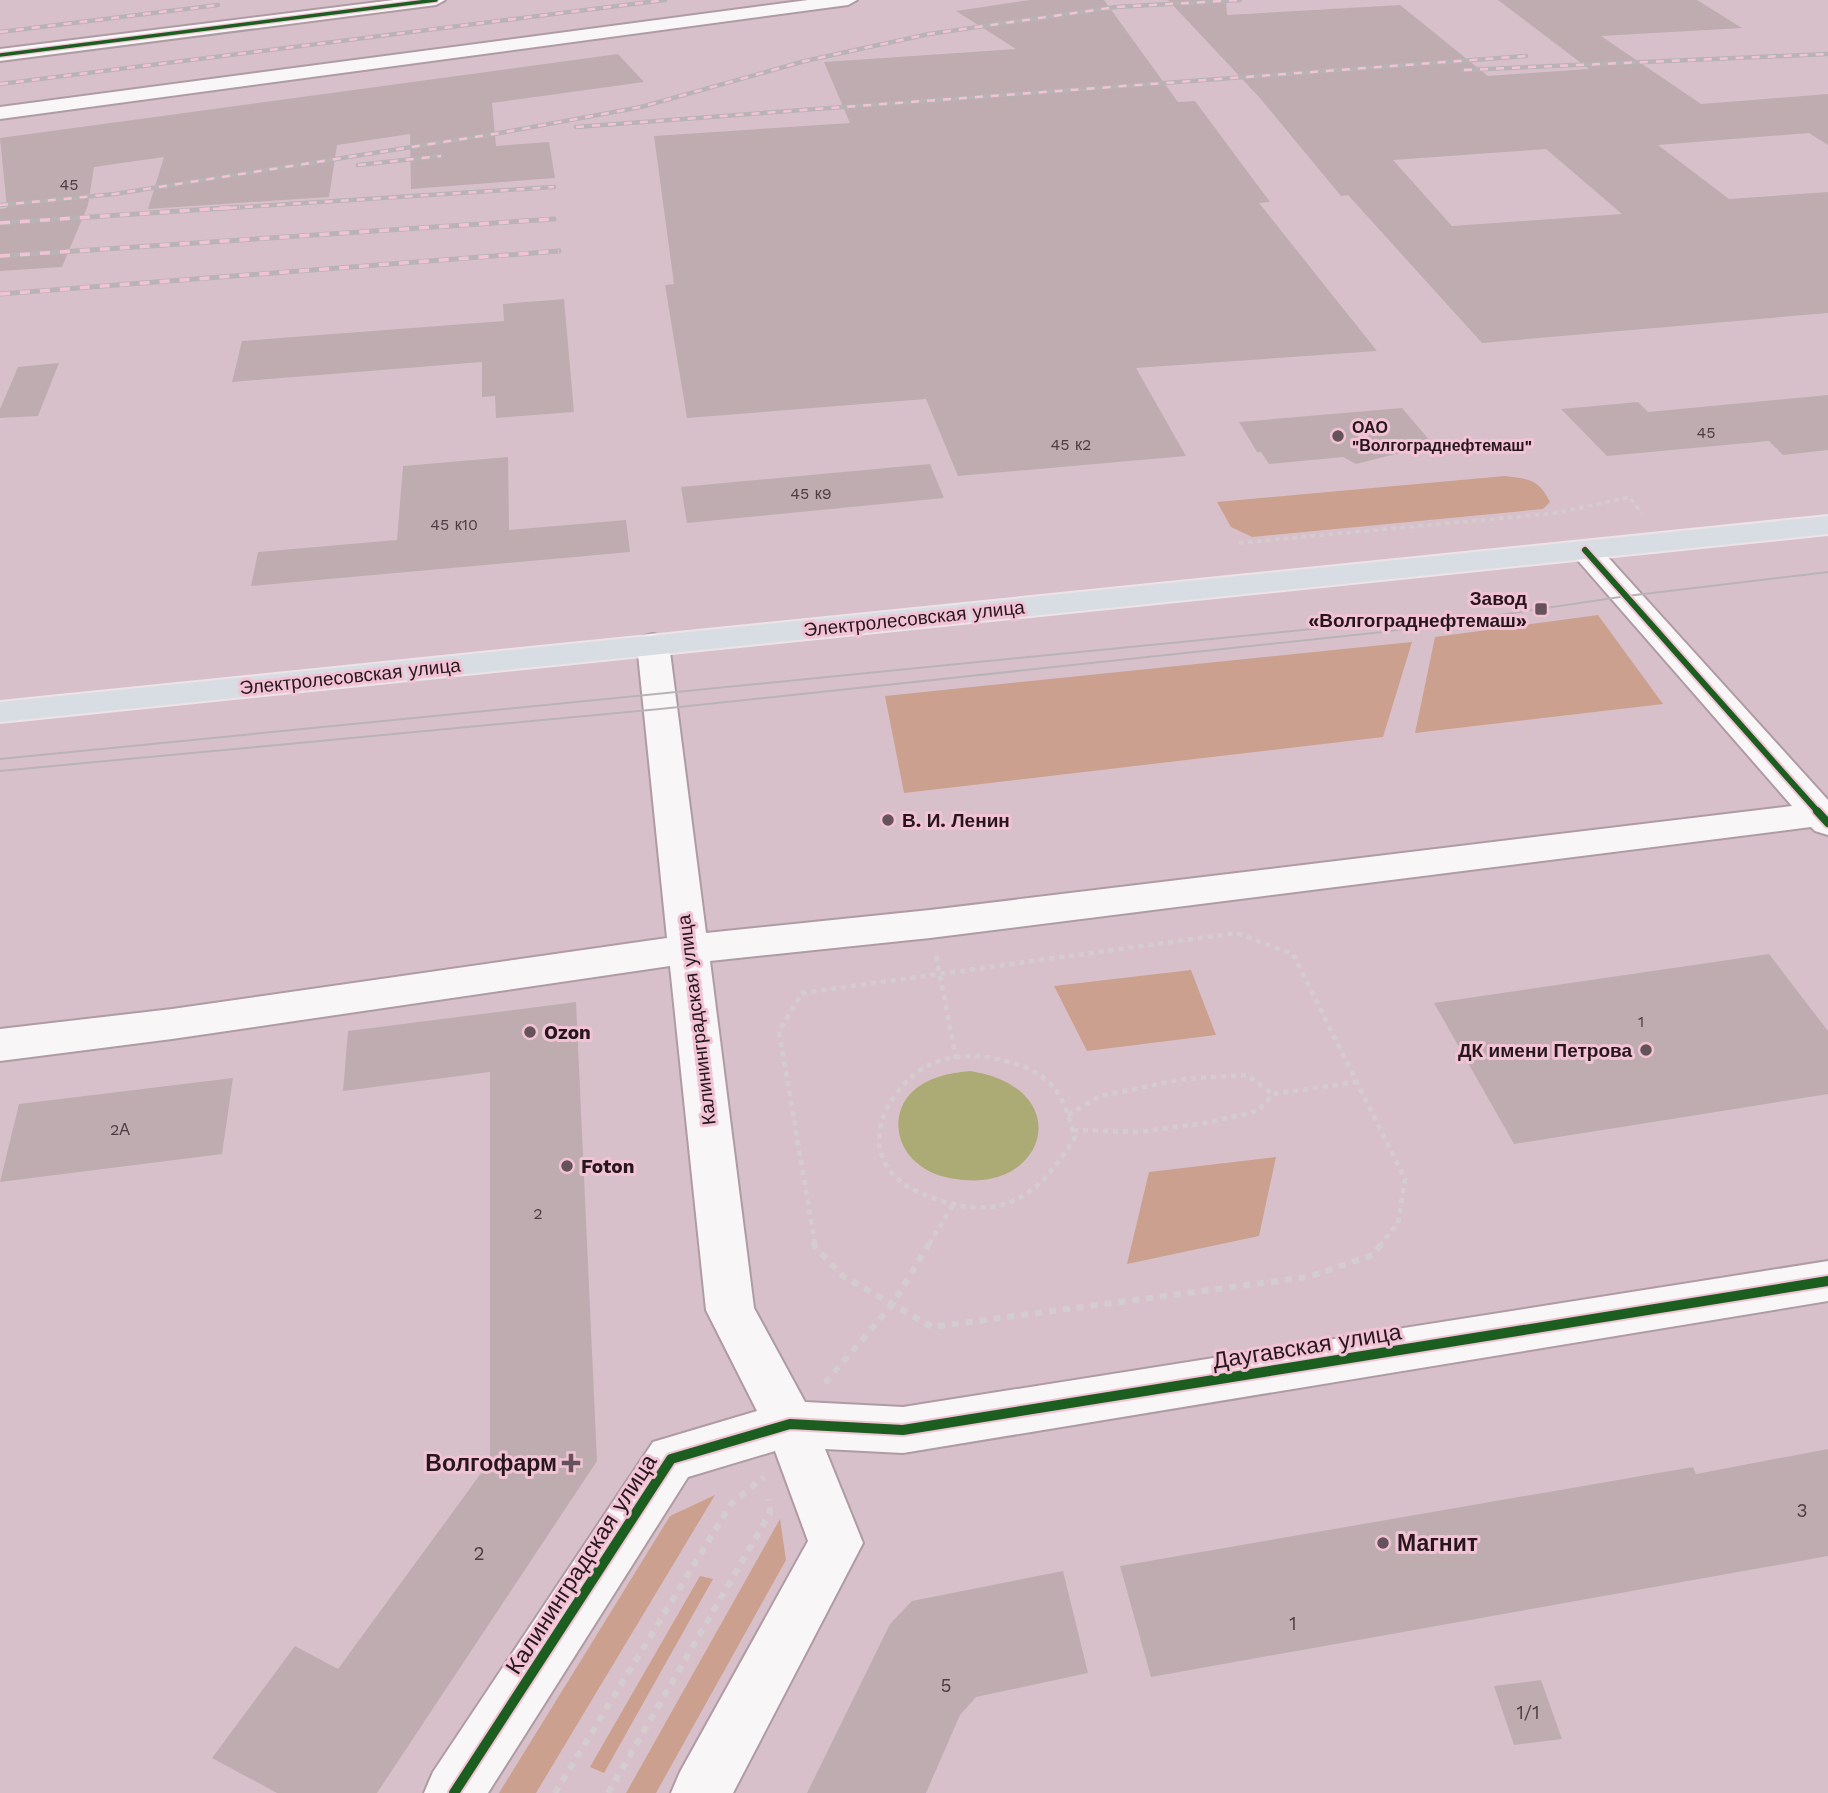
<svg xmlns="http://www.w3.org/2000/svg" width="1828" height="1793" viewBox="0 0 1828 1793" font-family="'Work Sans',sans-serif">
	<rect width="100%" height="100%" fill="#d8c0ca"/>
	<g fill="#cca08e">
		<path d="M 1505,476 C 1530,479 1539,480 1550,502 L 1543,509 L 1252,537 L 1231,527 L 1217,502 Z"/>
		<polygon points="1598,615 1663,704 1415,733 1435,637"/>
		<polygon points="1412,642 1383,737 904,793 885,696"/>
		<polygon points="1191,970 1216,1035 1087,1051 1054,986"/>
		<polygon points="1276,1157 1259,1236 1127,1264 1149,1172"/>
		<polygon points="715,1495 536,1793 499,1793 670,1516"/>
		<polygon points="780,1519 786,1560 656,1793 626,1793"/>
		<polygon points="700,1576 713,1579 604,1773 590,1767"/>
	</g>
	<path fill="#acab75" d="M 970,1071 C 1078,1088 1047,1194 956,1179 C 941,1177 929,1173 917,1163 C 896,1146 891,1114 911,1093 C 927,1077 950,1073 970,1071 Z"/>
	<g fill="#bfacb1" fill-rule="evenodd">
		<polygon points="1030,0 1104,0 1178,102 1195,101 1270,202 1259,203 1377,351 1136,368 1186,456 958,476 926,399 687,418 665,285 674,284 654,136 850,123 824,62 1016,49 956,11"/>
		<path d="M 1168,0 L 1226,0 L 1227,15 L 1400,5 L 1488,76 L 1589,69 L 1498,0 L 1697,0 L 1742,28 L 1601,36 L 1701,104 L 1828,94 L 1828,145 L 1809,133 L 1658,145 L 1729,199 L 1828,192 L 1828,313 L 1482,343 L 1348,195 L 1341,196 L 1259,97 ZM 1546,149 L 1622,214 L 1452,226 L 1393,160 Z"/>
		<polygon points="618,54 644,82 492,103 496,146 549,142 555,178 411,189 410,134 337,145 329,197 148,209 164,157 94,167 88,205 62,267 0,271 0,209 7,208 0,138"/>
		<polygon points="564,299 574,412 496,418 495,396 482,397 482,362 232,382 242,341 504,321 503,304"/>
		<polygon points="59,363 38,416 0,418 0,409 18,367"/>
		<polygon points="1828,395 1828,450 1783,455 1769,441 1607,456 1561,409 1638,402 1648,412"/>
		<polygon points="1402,408 1438,450 1396,454 1356,464 1343,457 1269,464 1261,452 1257,452 1239,422"/>
		<polygon points="508,457 509,530 626,520 630,552 251,586 258,552 397,540 403,466"/>
		<polygon points="930,464 944,498 687,523 681,487"/>
		<polygon points="1769,954 1828,1031 1828,1094 1514,1144 1434,1003"/>
		<polygon points="576,1002 597,1461 377,1793 277,1793 212,1758 295,1646 338,1669 490,1461 490,1072 343,1091 348,1031"/>
		<polygon points="233,1078 222,1154 0,1182 19,1104"/>
		<polygon points="1828,1449 1828,1556 1151,1677 1120,1566 1693,1467 1696,1474"/>
		<polygon points="1063,1571 1088,1673 976,1697 960,1715 926,1793 807,1793 890,1624 912,1601"/>
		<polygon points="1541,1680 1562,1739 1514,1745 1494,1686"/>
	</g>
	<g fill="none" stroke-linecap="round" stroke-linejoin="round">
		<g stroke="#ae9ba3" stroke-width="4">
			<g id="minor">
				<polygon points="394,0 445,0 436,5 0,61 0,49"/>
				<polygon points="808,0 857,0 848,5 0,119 0,107"/>
				<polygon points="1585,541 1596,544 1828,800 1828,835 1815,831 1811,827 930,938 710,961 754,1308 805,1402 903,1407 1828,1261 1828,1301 903,1453 825,1449 863,1543 733,1793 671,1793 680,1772 808,1541 775,1451 688,1477 488,1793 424,1793 433,1772 653,1442 757,1411 706,1310 670,966 172,1039 0,1061 0,1029 172,1009 667,938 637,644 641,637 653,634 665,637 669,644 706,933 930,910 1792,806 1574,556 1570,550 1574,544"/>
			</g>
		</g>
		<g stroke="#ede3e7" stroke-width="4">
			<polygon id="major" points="1828,516 1828,534 0,722 0,702"/>
		</g>
		<polyline stroke="#d4cdcf" stroke-width="3.5" stroke-dasharray="4.5 4.5" stroke-linecap="butt" points="1239,543 1557,513 1630,497 1642,514"/>
		<g stroke="#d4cdcf" stroke-width="4.5" stroke-dasharray="5 5" stroke-linecap="butt">
			<polyline points="936,956 956,1058"/>
			<path d="M 975,1056 C 1006,1059 1042,1067 1059,1095 C 1067,1108 1070,1123 1075,1137 C 1040,1195 1004,1223 936,1199 C 915,1192 896,1183 885,1163 C 866,1128 897,1081 929,1065 C 943,1058 959,1056 975,1056 Z"/>
			<polyline points="1068,1115 1100,1096 1183,1079 1247,1075 1273,1094"/>
			<polyline points="1073,1130 1138,1132 1204,1123 1258,1111 1273,1094 1357,1082"/>
			<polyline points="815,1244 779,1031 802,993 1236,933 1293,954 1405,1179 1398,1223 1381,1244"/>
			<polyline points="929,1244 953,1205"/>
		</g>
		<g stroke="#d4cdcf" stroke-width="6" stroke-dasharray="7 7" stroke-linecap="butt">
			<polyline points="814,1242 815,1247 843,1276 932,1327 1308,1277 1373,1255 1383,1242"/>
			<polyline points="825,1383 892,1305 930,1242"/>
			<polyline points="555,1793 731,1504 764,1477"/>
			<polyline points="608,1793 770,1513 769,1499"/>
		</g>
		<use href="#minor" fill="#f9f6f7" fill-rule="evenodd"/>
		<use href="#major" fill="#d8dde3" fill-rule="evenodd"/>
		<g stroke="#b9b3b6" stroke-width="2">
			<polyline points="0,759 1332,627"/>
			<polyline points="0,771 660,709 1383,632 1627,596 1828,572"/>
		</g>
		<g stroke="#b9b3b6" stroke-width="4.5">
			<g id="rail-far1">
				<polyline points="0,32 218,5"/>
				<polyline points="1464,70 1828,54"/>
				<polyline points="0,84 665,0"/>
				<polyline points="576,127 1526,56"/>
				<polyline points="358,165 441,156"/>
				<polyline points="0,205 115,194 500,133 641,107 805,61 929,34 1116,7 1240,0"/>
				<polyline points="213,209 554,187"/>
			</g>
		</g>
		<g stroke="#b9b3b6" stroke-width="5">
			<g id="rail">
				<polyline points="0,223 240,207"/>
				<polyline points="0,256 554,219"/>
				<polyline points="0,294 559,251"/>
			</g>
		</g>
		<use href="#rail-far1" stroke="#f1c3d4" stroke-width="2.5" stroke-dasharray="8" stroke-linecap="butt"/>
		<use href="#rail" stroke="#f1c3d4" stroke-width="3.5" stroke-dasharray="10" stroke-linecap="butt"/>
		<g stroke="#f1c3d4" stroke-width="6">
			<polyline id="cycleway-far3" points="0,55 436,0"/>
		</g>
		<g stroke="#f1c3d4" stroke-width="10">
			<polyline id="cycleway-far2" points="1585,550 1819,813"/>
		</g>
		<g stroke="#f1c3d4" stroke-width="12">
			<polyline id="cycleway-far1" points="1817,811 1828,823"/>
		</g>
		<g stroke="#f1c3d4" stroke-width="14">
			<polyline id="cycleway" points="454,1793 671,1459 790,1424 903,1430 1828,1281"/>
		</g>
		<use href="#cycleway-far3" stroke="#1b5e20" stroke-width="3.5"/>
		<use href="#cycleway-far2" stroke="#1b5e20" stroke-width="6"/>
		<use href="#cycleway-far1" stroke="#1b5e20" stroke-width="8"/>
		<use href="#cycleway" stroke="#1b5e20" stroke-width="10"/>
	</g>
	<g fill="#65525a" stroke="#f1c3d4" stroke-width="2.5">
		<circle cx="1338" cy="436" r="7"/>
		<rect x="1534" y="602" width="14" height="14" rx="3.5"/>
		<circle cx="888" cy="820" r="7"/>
		<circle cx="530" cy="1032" r="7"/>
		<circle cx="1646" cy="1050" r="7"/>
		<circle cx="567" cy="1166" r="7"/>
		<path d="M567.5 1452.5h7v7h7v7h-7v7h-7v-7h-7v-7h7z"/>
		<circle cx="1383" cy="1543" r="7"/>
	</g>
	<g text-anchor="middle" stroke-width="6" stroke-linejoin="round" paint-order="stroke">
		<g font-size="16" fill="#4d3c42">
			<text x="69" y="190">45</text>
			<text x="1706" y="438">45</text>
			<text x="1071" y="450">45 к2</text>
			<text x="811" y="499">45 к9</text>
			<text x="454" y="530">45 к10</text>
			<text x="1641" y="1027">1</text>
			<text x="120" y="1135">2А</text>
			<text x="538" y="1219">2</text>
		</g>
		<g font-size="16" font-weight="bold" fill="#27171d" stroke="#f1c3d4" text-anchor="start">
			<text x="1352" y="433">ОАО<tspan x="1352" dy="18">"Волгограднефтемаш"</tspan></text>
		</g>
		<g font-size="19" font-weight="bold" fill="#27171d" stroke="#f1c3d4" text-anchor="start">
			<text x="1527" y="605" text-anchor="end">Завод<tspan x="1527" dy="22">«Волгограднефтемаш»</tspan></text>
			<text x="902" y="827">В. И. Ленин</text>
			<text x="544" y="1039">Ozon</text>
			<text x="1632" y="1057" text-anchor="end">ДК имени Петрова</text>
			<text x="581" y="1173">Foton</text>
		</g>
		<g font-size="19" fill="#27171d" stroke="#f1c3d4">
			<text transform="translate(914 618) rotate(-6)" y="7">Электролесовская улица</text>
			<text transform="translate(350 676) rotate(-6)" y="7">Электролесовская улица</text>
			<text transform="translate(696 1020) rotate(-97)" y="7">Калининградская улица</text>
		</g>
		<g font-size="19" fill="#4d3c42">
			<text x="1802" y="1517">3</text>
			<text x="479" y="1560">2</text>
			<text x="1293" y="1630">1</text>
			<text x="946" y="1692">5</text>
			<text x="1528" y="1719">1/1</text>
		</g>
		<g font-size="23" fill="#27171d" stroke="#f1c3d4">
			<text transform="translate(1307 1346) rotate(-9)" y="8">Даугавская улица</text>
			<text transform="translate(581 1564) rotate(-57)" y="8">Калининградская улица</text>
		</g>
		<g font-size="23" font-weight="bold" fill="#27171d" stroke="#f1c3d4" text-anchor="end">
			<text x="557" y="1471">Волгофарм</text>
			<text x="1397" y="1551" text-anchor="start">Магнит</text>
		</g>
	</g>
</svg>
